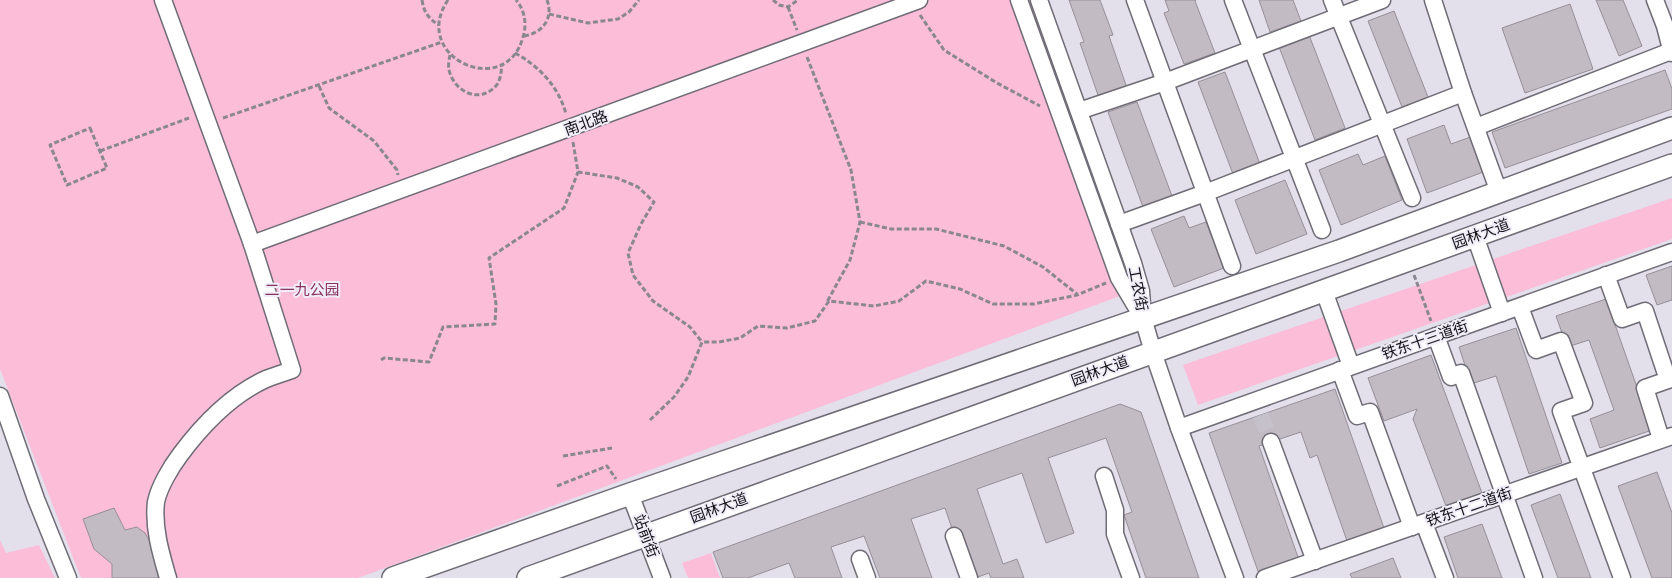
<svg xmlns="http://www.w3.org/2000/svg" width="1672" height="578" viewBox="0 0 1672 578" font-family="'DM Sans','Noto Sans SC',sans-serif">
	<rect width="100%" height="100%" fill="#e3e0eb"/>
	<g fill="#fcbdd9">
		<polygon points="0,0 1034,0 1128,268 1120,296 358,578 81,578 0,369"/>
		<polygon points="1672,198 1672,239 1198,405 1183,365"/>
		<polygon points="0,540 6,553 39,545 55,578 0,578"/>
		<polygon points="711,553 720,578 688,578 682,563"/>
	</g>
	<g fill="#c3bbc3" stroke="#978f97">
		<polygon points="1069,0 1100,0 1113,35 1109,36 1127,88 1099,98 1080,43 1084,42"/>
		<polygon points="1165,0 1196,0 1195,1 1215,53 1184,64 1164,13 1169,11"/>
		<polygon points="1259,0 1293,0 1301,21 1270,32"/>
		<polygon points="1596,0 1623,0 1642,46 1619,56"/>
		<polygon points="1570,4 1593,69 1525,93 1502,28"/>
		<polygon points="1394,11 1428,97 1402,107 1368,21"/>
		<polygon points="1309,35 1345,128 1315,140 1279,47"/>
		<polygon points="1665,70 1672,89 1672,109 1505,168 1492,132"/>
		<polygon points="1225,72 1260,164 1233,174 1198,82"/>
		<polygon points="1137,102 1172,196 1143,207 1108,112"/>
		<polygon points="1444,125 1451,144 1473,136 1486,171 1427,193 1407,139"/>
		<polygon points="1358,154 1363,165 1385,156 1402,200 1341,225 1319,170"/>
		<polygon points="1285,180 1307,234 1256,254 1235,200"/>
		<polygon points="1184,216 1189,228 1206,222 1224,268 1174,287 1151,229"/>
		<polygon points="1672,266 1672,300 1657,305 1646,275"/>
		<polygon points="1606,299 1652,430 1600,448 1590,419 1614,410 1589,340 1567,347 1556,316"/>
		<polygon points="1516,328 1562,463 1529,474 1496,376 1471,384 1459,347"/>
		<polygon points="1431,355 1482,493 1446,506 1413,419 1417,409 1384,421 1368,378"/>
		<polygon points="1335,389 1384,528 1347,541 1317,455 1310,458 1301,432 1259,446 1299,560 1259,574 1209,433"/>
		<polygon points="1120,404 1141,412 1199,578 1146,578 1124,515 1132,512 1106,438 1048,458 1074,533 1046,543 1022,473 977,489 1003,564 1017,559 1024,578 991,578 989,573 975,578 969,578 945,508 911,519 932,578 880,578 864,536 831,547 842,578 795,578 789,563 748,578 723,578 713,552"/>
		<polygon points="1657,472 1672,513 1672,578 1652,578 1618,486"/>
		<polygon points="1560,494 1591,578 1558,578 1531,505"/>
		<polygon points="114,508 125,530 137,527 145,533 154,549 163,578 112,578 112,564 94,549 83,519"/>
		<polygon points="1482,524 1502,578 1458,578 1444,537"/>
		<polygon points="1393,558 1401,578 1352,578 1350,574"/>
	</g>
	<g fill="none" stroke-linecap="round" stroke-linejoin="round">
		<polyline stroke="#c4c1cb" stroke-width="16" stroke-dasharray="16 8" stroke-linecap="butt" points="1261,415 1271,442"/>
		<g stroke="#6f6c76" stroke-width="19">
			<g id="minor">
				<path d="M 163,0 L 252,244 L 292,370 C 283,373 274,376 266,379 C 231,395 203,424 180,455 C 171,467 159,487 156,502 C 153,528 161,554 168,578"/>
				<polyline points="1019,0 1119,278 1141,315"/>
				<polyline points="1039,0 1133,263 1141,291 1143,318 1153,352 1179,428 1235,578"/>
				<polyline points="1135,0 1232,266"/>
				<polyline points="1233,0 1322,230"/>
				<polyline points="1332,0 1412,198"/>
				<polyline points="1433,0 1463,93 1496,184 1497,193"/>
				<polyline points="1655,0 1665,26 1672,53"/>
				<polyline points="1079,111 1165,82 1382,0"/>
				<polyline points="1476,127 1671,51"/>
				<polyline points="1119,224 1205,193 1463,93"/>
				<polyline points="1475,236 1502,313"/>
				<polyline points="252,244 919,0"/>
				<polyline points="1606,275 1622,319 1645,311 1668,380 1645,388 1661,439"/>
				<polyline points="1324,291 1351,366"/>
				<polyline points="1520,307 1536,350 1561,341 1584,403 1561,411 1622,578"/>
				<polyline points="1436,336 1451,377 1461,373 1534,578"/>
				<polyline points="1340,370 1357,416 1370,412 1412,527"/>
				<polyline points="0,396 36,499 68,578"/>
				<polyline points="1179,428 1672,252"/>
				<polyline points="1271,442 1315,561"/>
				<polyline points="1104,476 1115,510 1115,534 1131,578"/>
				<polyline points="630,494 662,578"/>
				<polyline points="1424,523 1445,578"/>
				<polyline points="954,536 969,578"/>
				<polyline points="860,559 867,578"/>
				<polyline points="1265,578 1672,436"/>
			</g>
		</g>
		<g stroke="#6f6c76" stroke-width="24">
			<g id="major">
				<polyline points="393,578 630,494 1339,251 1672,128"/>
				<polyline points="528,578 1672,165"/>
			</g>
		</g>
		<g stroke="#89878f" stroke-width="3" stroke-dasharray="5 2.5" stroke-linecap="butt">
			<path d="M 422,0 C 424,13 429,19 439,25"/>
			<path d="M 448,0 C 409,57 506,101 523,37 C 527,25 525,10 516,0"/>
			<polyline points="773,0 779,5 788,7 798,0"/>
			<polyline points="788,7 797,30"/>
			<polyline points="549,14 588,23 618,19 629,12 639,0"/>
			<polyline points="920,15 944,50 997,83 1040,106"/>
			<path d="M 524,36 C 542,33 554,19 547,0"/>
			<path d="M 515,53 C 539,66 559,87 566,114"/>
			<path d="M 450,55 C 449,59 448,66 449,70 C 454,91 478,104 495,87 C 501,81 501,72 502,64"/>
			<polyline points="807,57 851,170 860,222 850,260 827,302"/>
			<polyline points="319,86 329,108 374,141 397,170 398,175"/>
			<polyline points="223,118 442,42"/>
			<polygon points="90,128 107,168 67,185 50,145"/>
			<polyline points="573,142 578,172 617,178 638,187 654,202 641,224 628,253 633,275 653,301 690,327 702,342"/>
			<polyline points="100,151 189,118"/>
			<polyline points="860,222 891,229 936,229 1004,246 1043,267 1077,294"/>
			<polyline points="1414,275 1431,321"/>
			<polyline points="381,360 384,358 429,362 443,327 495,324 496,304 489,258 564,208 578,172"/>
			<polyline points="650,420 674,397 688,377 702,342 719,342 740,338 758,326 787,328 815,321 829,301 874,306 899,301 926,281 960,289 993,304 1034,304 1077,295 1106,283"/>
			<polyline points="563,456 612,448"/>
			<polyline points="557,486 607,466 616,479"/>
		</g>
		<use href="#minor" stroke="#fff" stroke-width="16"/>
		<use href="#major" stroke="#fff" stroke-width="21"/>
	</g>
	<g text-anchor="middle" stroke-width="4" stroke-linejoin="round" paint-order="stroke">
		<g font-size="15" fill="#121115" stroke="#f0edf8">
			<text transform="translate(586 123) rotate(-20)" y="5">南北路</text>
			<text transform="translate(1481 234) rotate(-20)" y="5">园林大道</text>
			<text transform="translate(1138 289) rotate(79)" y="5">工农街</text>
			<text transform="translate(1425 340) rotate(-19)" y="5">铁东十三道街</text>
			<text transform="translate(1100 371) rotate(-20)" y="5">园林大道</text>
			<text transform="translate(1469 507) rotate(-19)" y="5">铁东十二道街</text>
			<text transform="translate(719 508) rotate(-20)" y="5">园林大道</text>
			<text transform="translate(646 536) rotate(69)" y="5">站前街</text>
		</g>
		<g font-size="15" fill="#88305e" stroke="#f0edf8">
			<text x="302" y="295">二一九公园</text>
		</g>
	</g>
</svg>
